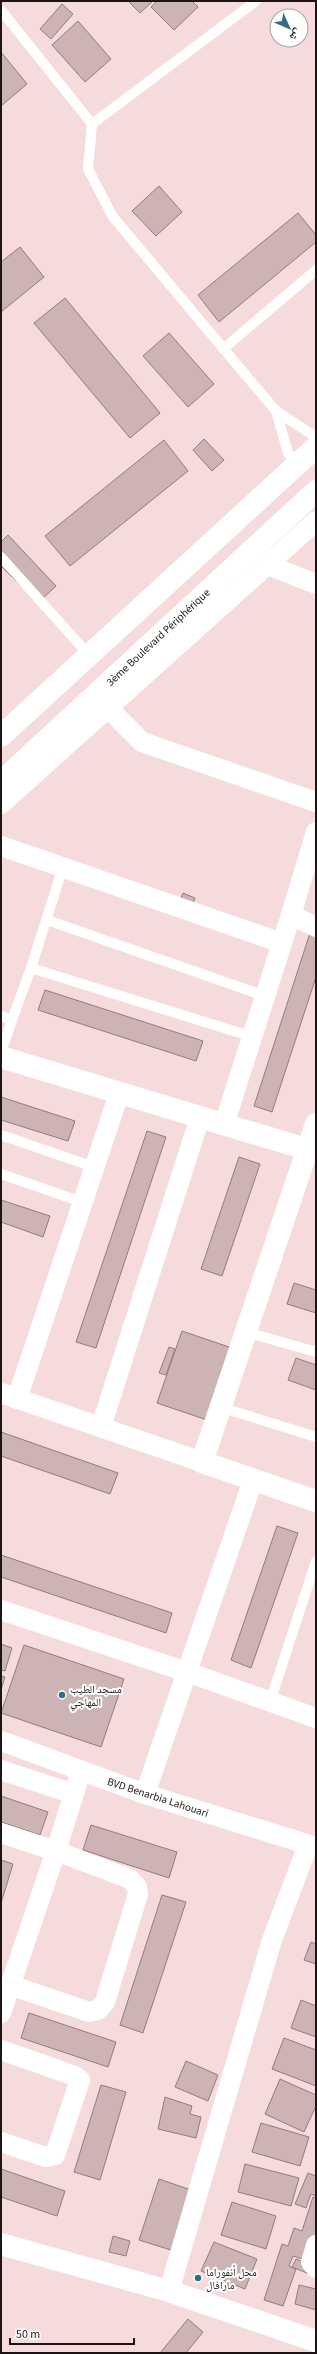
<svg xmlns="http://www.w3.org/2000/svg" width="317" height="2354" viewBox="0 0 317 2354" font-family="'Source Sans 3','Noto Naskh Arabic',sans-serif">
	<rect width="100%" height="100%" fill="#f6dbdd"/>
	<g fill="#ccb3b4" stroke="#937b7d">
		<polygon points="128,1 153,1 140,13"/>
		<polygon points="157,1 192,1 198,7 174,30 151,7"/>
		<polygon points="62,4 73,14 51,39 40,29"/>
		<polygon points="78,21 111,59 85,82 52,45"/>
		<polygon points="1,52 27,84 1,106"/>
		<polygon points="159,186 182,212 156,236 132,211"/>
		<polygon points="298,213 316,235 316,242 219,322 198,295"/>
		<polygon points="20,247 44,277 1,312 1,262"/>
		<polygon points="65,298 160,413 130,438 34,323"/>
		<polygon points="169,333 214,384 188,407 143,356"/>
		<polygon points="204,439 224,460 212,471 193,450"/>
		<polygon points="164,440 188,471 70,566 45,536"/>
		<polygon points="8,535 56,586 38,603 1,566 1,542"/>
		<polygon points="183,893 195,898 191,908 179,903"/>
		<polygon points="310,933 316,935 316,977 272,1112 254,1106"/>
		<polygon points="45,990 203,1041 196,1061 38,1010"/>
		<polygon points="1,1097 75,1121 68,1141 1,1120"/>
		<polygon points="147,1131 166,1137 96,1348 76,1342"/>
		<polygon points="239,1157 260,1164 222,1276 201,1269"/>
		<polygon points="1,1200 50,1216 43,1237 1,1222"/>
		<polygon points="294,1283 316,1290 316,1313 287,1304"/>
		<polygon points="182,1331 232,1348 207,1420 157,1403"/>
		<polygon points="169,1347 175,1349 166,1375 159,1373"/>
		<polygon points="296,1358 316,1365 316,1390 288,1380"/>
		<polygon points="1,1432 118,1473 110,1494 1,1456"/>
		<polygon points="277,1526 298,1533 251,1668 231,1660"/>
		<polygon points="1,1555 172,1613 166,1633 1,1577"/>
		<polygon points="1,1644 12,1648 5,1671 1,1670"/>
		<polygon points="24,1645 124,1679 101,1747 1,1713"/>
		<polygon points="1,1676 5,1677 1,1690"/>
		<polygon points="1,1796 48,1812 40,1835 1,1822"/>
		<polygon points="91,1825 177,1852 169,1878 83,1850"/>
		<polygon points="1,1860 13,1864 1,1903"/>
		<polygon points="162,1895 186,1902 143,2033 120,2025"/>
		<polygon points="311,1942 316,1944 316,1964 304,1960"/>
		<polygon points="301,2000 316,2006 316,2037 291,2028"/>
		<polygon points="29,2013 116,2042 108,2067 21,2038"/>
		<polygon points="284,2038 316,2050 316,2086 272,2069"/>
		<polygon points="186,2061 218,2075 208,2101 175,2087"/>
		<polygon points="280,2079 316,2095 316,2106 304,2132 265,2114"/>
		<polygon points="101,2085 126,2092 100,2180 74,2172"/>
		<polygon points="165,2097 192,2106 190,2114 201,2117 196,2138 158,2129"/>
		<polygon points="261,2123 309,2137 300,2166 252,2152"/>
		<polygon points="245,2164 299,2178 291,2206 238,2192"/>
		<polygon points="1,2169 65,2191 57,2216 1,2197"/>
		<polygon points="308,2173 316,2176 316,2196 311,2194 306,2208 295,2204"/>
		<polygon points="159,2179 194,2191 174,2251 139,2240"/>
		<polygon points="313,2197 316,2198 316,2257 314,2263 293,2256 289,2266 296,2269 283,2306 264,2300 282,2244 288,2246 294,2228 302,2231"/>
		<polygon points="232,2202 276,2216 266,2249 221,2235"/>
		<polygon points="113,2236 130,2241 126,2256 109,2252"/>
		<polygon points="214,2242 257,2259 245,2289 201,2271"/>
		<polygon points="296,2259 316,2267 314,2276 292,2267"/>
		<polygon points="299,2285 316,2289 316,2310 295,2304"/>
		<polygon points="188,2319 203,2332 186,2353 160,2353"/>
	</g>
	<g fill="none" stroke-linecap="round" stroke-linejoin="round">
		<g stroke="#fff" stroke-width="10">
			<polyline points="1,10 92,124 88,169 113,217 276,411"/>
			<polyline points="92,124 256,1"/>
			<polyline points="223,349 316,270"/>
			<polyline points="296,464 288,453 276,411 316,437"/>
			<polyline points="1,557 89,655"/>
			<polyline points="47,920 265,996"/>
			<polyline points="31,968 253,1037"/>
			<polyline points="1,1016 12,1020 1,1052"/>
			<polyline points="12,1020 31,968 63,867"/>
			<polyline points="1,1135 94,1167"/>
			<polyline points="1,1174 82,1202"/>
			<polyline points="246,1332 316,1352"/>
			<polyline points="220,1407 316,1437"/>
			<polyline points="270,1702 316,1561"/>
		</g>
		<g stroke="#fff" stroke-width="20">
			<polyline points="268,565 316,584"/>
			<polyline points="109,709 142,742 316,802"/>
			<polyline points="1,804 316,521"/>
			<polyline points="1,846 282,943"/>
			<polyline points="291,915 316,832"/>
			<polyline points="224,1125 291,915 316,927"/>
			<polyline points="1,1393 202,1462"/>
			<polyline points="17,1399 119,1094"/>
			<polyline points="101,1427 200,1117"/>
			<polyline points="1,1610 187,1672 316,1718"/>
			<polyline points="1,1741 145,1794 316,1847"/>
			<polyline points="1,1770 74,1794"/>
			<polyline points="145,1794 253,1480"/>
			<polyline points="1,1833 56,1851 81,1771"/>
			<polyline points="1,2013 56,1851 130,1879 137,1887 138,1894 105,2002 98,2010 89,2012 10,1985"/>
			<polyline points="1,2050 75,2076 80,2080 55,2155 46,2157 1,2142"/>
			<polyline points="316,2245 311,2262 316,2268"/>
			<polyline points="169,2291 272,1940 308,1845"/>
		</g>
		<g stroke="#fff" stroke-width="22">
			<polyline points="1,1057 316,1152"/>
			<polyline points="316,1124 202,1462 316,1501"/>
		</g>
		<polyline stroke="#fff" stroke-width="22" points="1,2244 169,2291 316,2341"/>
		<g stroke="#fff" stroke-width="22">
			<polyline points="1,736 316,447"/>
			<polyline points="1,782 316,491"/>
		</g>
	</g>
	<g fill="#336c85" stroke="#fff" stroke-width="1.5">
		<circle cx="62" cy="1695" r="4"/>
		<circle cx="198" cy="2278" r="4"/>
	</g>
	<g text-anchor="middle" stroke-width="4" stroke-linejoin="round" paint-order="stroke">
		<g font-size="11" fill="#1d1415" stroke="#fff">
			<text transform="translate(158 637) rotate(-43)" y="4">3ème Boulevard Périphérique</text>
			<text transform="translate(158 1797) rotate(18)" y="4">BVD Benarbia Lahouari</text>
		</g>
		<g font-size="11" fill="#1d1415" stroke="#fff" text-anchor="start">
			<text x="70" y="1693">مسجد الطيب<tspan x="70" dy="13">المهاجي</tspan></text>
			<text x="206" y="2276">محل أنفوراما<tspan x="206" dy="13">مارافال</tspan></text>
		</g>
	</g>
	<rect width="317" height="2354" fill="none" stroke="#1d1415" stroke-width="4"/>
	<g transform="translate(289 28) rotate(135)"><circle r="19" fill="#ffffff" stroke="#a5a1a1"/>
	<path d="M0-3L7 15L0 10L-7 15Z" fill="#336c85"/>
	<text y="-6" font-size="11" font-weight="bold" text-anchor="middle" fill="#1d1415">ش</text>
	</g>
	<path d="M10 2338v6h124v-6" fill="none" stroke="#1d1415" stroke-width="2"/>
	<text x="16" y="2338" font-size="12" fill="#1d1415" stroke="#ffffff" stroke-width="3" paint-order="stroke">50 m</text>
</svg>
